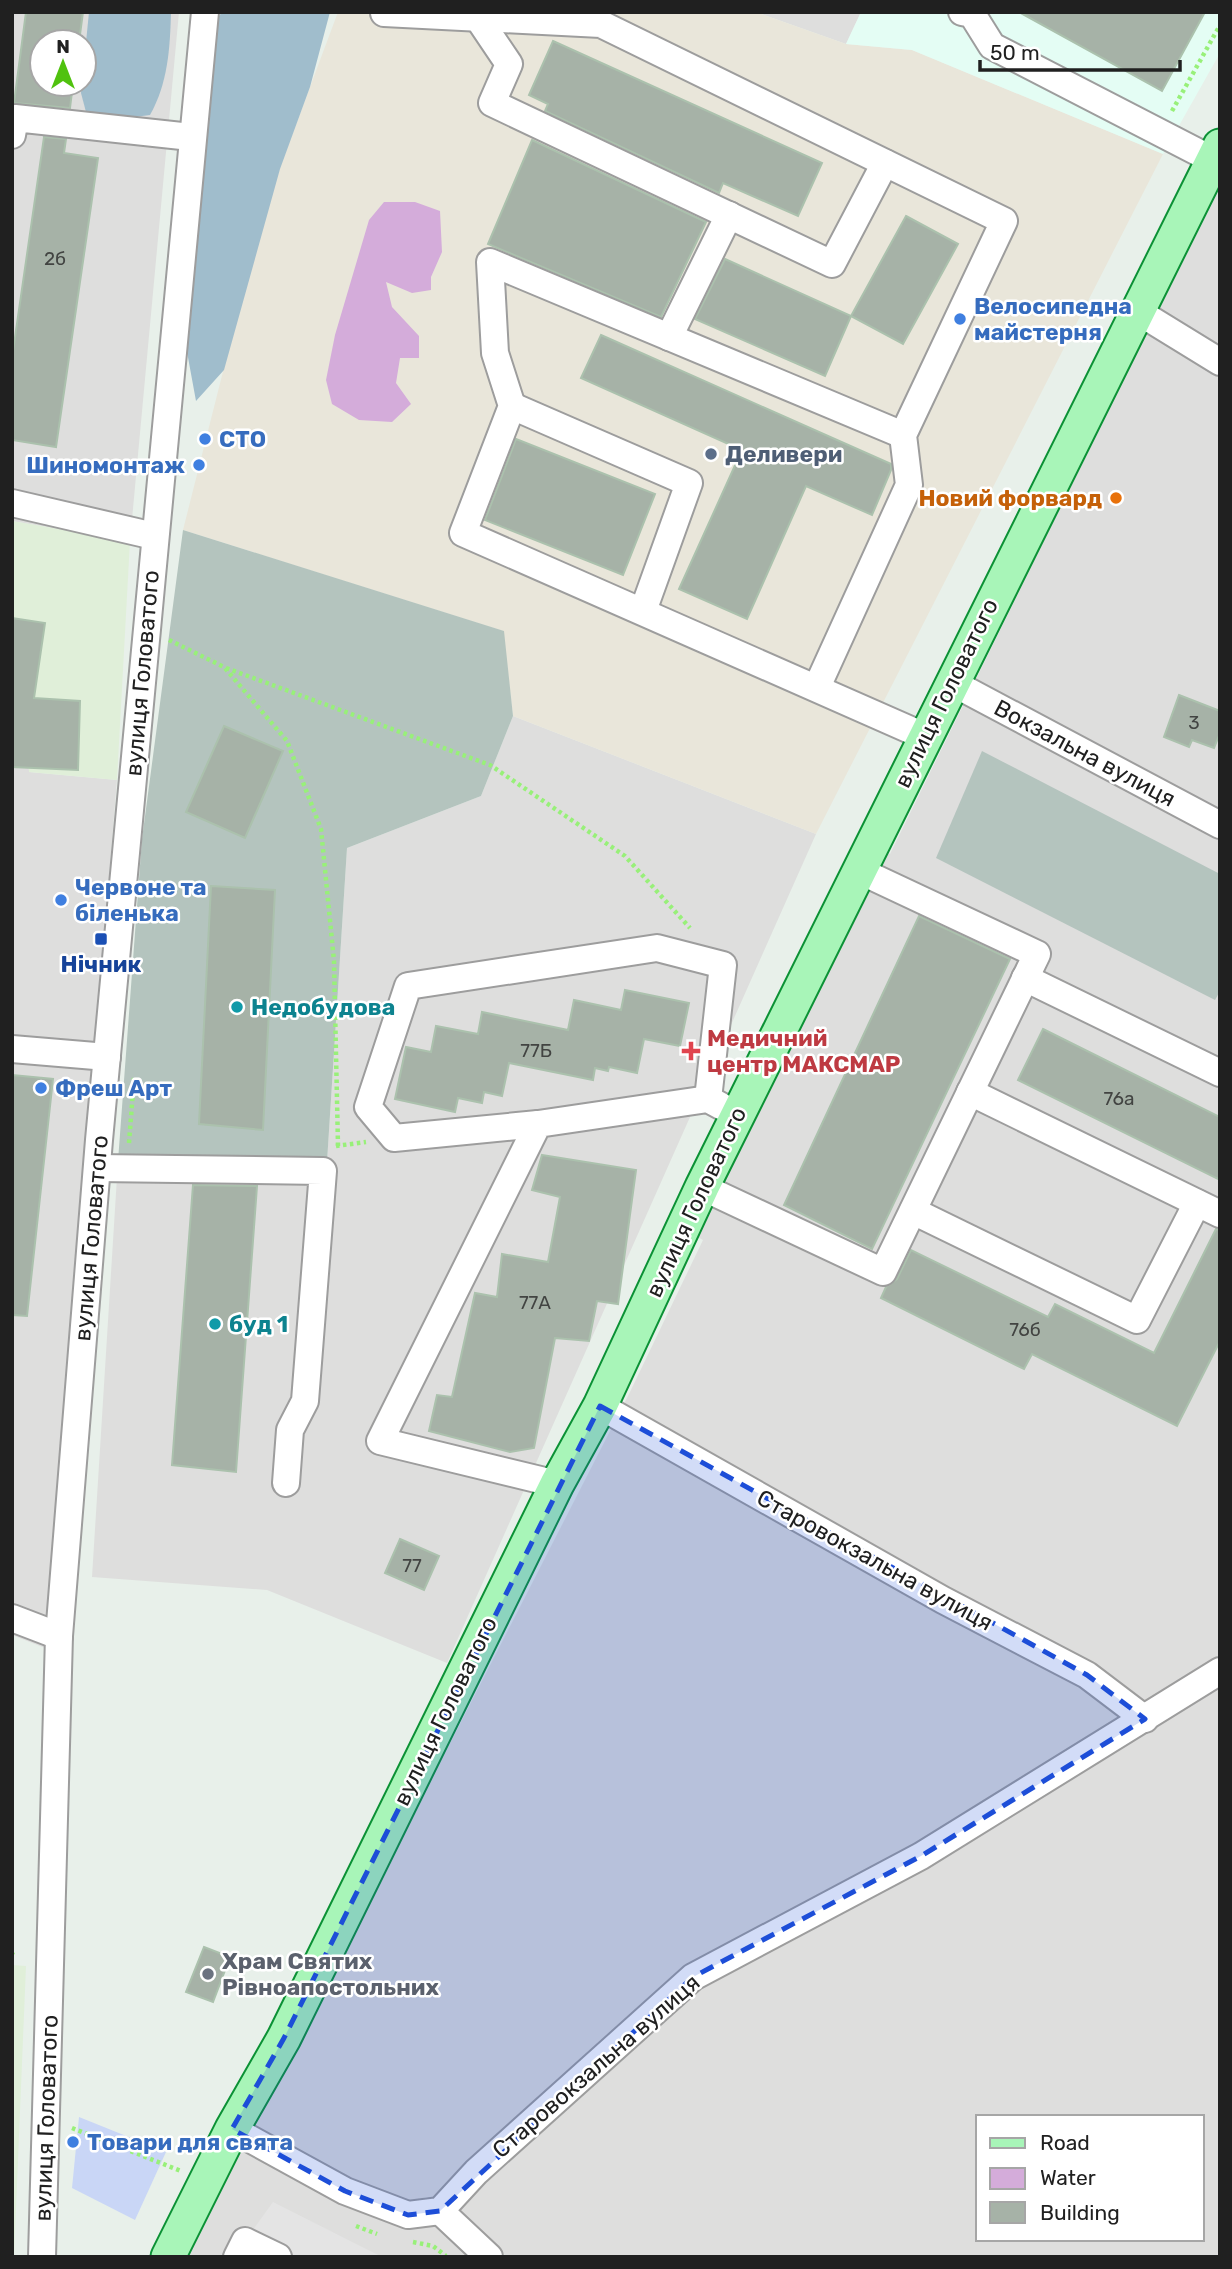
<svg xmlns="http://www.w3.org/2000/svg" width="1232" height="2269" viewBox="0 0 1232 2269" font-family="Rubik,sans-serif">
	<rect width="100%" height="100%" fill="#e8f0ea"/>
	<g fill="#dededd" fill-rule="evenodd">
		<path d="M 12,12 L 179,12 L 130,541 L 12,521 ZM 42,42 L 84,42 L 84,84 L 42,84 Z"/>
		<polygon points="756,12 861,12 846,44"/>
		<path d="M 1220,183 L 1220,2257 L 507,2257 L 459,2213 L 427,2197 L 405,2202 L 345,2180 L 249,2125 L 310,2017 L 630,1392 L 703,1240 L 696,1236 L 877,848 L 890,854 ZM 978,2117 L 1202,2117 L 1202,2239 L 978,2239 Z"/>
		<polygon points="12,713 27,716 29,772 117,780 45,1648 12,1635"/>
		<polygon points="513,716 816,834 447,1663 267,1590 92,1577 118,1161 327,1162 347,848 481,796"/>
		<polygon points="232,2129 345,2191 440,2211 489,2257 165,2257"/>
	</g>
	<g fill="#e0efd9">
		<polygon points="12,521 130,541 117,780 29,772 27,717 12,713"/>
		<polygon points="12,1965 26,1966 14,2257 12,2257"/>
	</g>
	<polygon fill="#e9e6da" points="338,12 756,12 846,44 912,50 1163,154 816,834 513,716 503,631 183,530 263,213"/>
	<polygon fill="#e4fdf4" points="861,12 1220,12 1220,53 1163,154 912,50 846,44"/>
	<g fill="#b4c4be">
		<polygon points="183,530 504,631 513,716 481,796 347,848 327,1162 118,1161 142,839"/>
		<polygon points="982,751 1220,874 1220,991 1215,1000 936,858"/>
	</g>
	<g fill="#a0bdcc">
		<path d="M 89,12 L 171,12 C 170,48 168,83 150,115 L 111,120 L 86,112 L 81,93 Z"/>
		<polygon points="222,12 330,12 310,87 280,169 224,370 196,401 187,352 212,26"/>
	</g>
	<polygon fill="#c9d6f6" points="79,2117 166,2152 135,2220 72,2188"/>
	<polygon fill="#e4e4e4" points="273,2202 382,2257 278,2257 245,2241"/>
	<polygon fill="#d4acda" points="384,202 415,202 440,211 442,252 431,277 431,290 412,293 386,282 392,307 419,336 419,358 400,358 396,383 411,404 392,422 359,420 332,404 326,380 335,335 369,220"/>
	<g fill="#a6b2a7" stroke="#abc1ad" stroke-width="2">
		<polygon points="26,12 83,12 79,42 42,42 42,84 73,84 70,108 14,103"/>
		<polygon points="1019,12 1205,12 1162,91"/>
		<polygon points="553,41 822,163 798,216 723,183 719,193 545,111 548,104 529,95"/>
		<polygon points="44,137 66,139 64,153 98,158 56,447 12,440 12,358"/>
		<polygon points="532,140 706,222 661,317 488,244"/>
		<polygon points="906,216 958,244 903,344 851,316"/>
		<polygon points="725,259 851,316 825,376 695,319"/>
		<polygon points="601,335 891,464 891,470 872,515 806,486 747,619 679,589 742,450 581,378"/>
		<polygon points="516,439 655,494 623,575 485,520"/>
		<polygon points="12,618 45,623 34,698 80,701 78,770 12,767"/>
		<polygon points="1179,695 1220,711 1220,733 1214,748 1192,740 1189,747 1164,737"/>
		<polygon points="224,726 283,751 245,838 186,812"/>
		<polygon points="211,886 275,890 263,1130 199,1124"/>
		<polygon points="919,916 1010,959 872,1249 784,1205"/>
		<polygon points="625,990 689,1003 680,1046 644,1039 637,1073 609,1067 608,1071 595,1068 593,1080 509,1063 502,1096 484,1092 482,1103 458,1098 455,1112 395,1099 406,1047 431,1052 436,1026 478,1034 482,1012 568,1030 574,1000 621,1010"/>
		<polygon points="1043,1029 1220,1117 1220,1180 1018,1080"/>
		<polygon points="12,1075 53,1079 27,1316 12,1315"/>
		<polygon points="542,1155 636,1170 618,1304 597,1301 589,1341 555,1338 534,1448 510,1452 429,1431 437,1395 452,1397 475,1293 497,1297 502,1254 548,1262 560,1197 532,1190"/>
		<polygon points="193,1185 257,1186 236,1472 172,1465"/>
		<polygon points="1216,1229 1220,1230 1220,1341 1177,1426 1032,1354 1024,1369 881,1298 886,1287 897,1279 911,1250 1048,1317 1055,1304 1154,1353"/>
		<polygon points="400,1539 439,1556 424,1590 385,1573"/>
		<polygon points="204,1947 230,1957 213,2002 186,1992"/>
	</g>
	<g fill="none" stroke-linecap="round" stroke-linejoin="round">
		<g stroke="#9d9d9d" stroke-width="30">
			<g id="minor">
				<polyline points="962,12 972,14 992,46 1213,160"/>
				<polyline points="384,13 601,24 1004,221 903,435 909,485 817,687"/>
				<polyline points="478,18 509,64 492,103 832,264 885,163"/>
				<polyline points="12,135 15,118 191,137"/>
				<polyline points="1137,311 1220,362"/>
				<polyline points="669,337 729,215"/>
				<polyline points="512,406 689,483 643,611"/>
				<polyline points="903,435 490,262 495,353 512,406 463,533 924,736"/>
				<polyline points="12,503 154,536"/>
				<polyline points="951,682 1220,825"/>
				<polyline points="1025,978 1220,1073"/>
				<polyline points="12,1049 107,1057"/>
				<polyline points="970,1092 1220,1214"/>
				<polyline points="538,1124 394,1138 368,1107 408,986 657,948 723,965 708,1099"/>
				<polyline points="97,1168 323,1171 305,1401 290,1430 286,1483"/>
				<polyline points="702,1187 883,1272 1037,954 858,870"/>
				<polyline points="913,1211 1137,1320 1197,1203"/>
				<polyline points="600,1406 943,1600 1087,1675 1145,1719"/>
				<polyline points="557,1484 380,1441 538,1124 708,1099 721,1106"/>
				<polyline points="12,1618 59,1636"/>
				<polyline points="232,2129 345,2191 408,2215 440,2211 476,2172 693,1977 921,1856 1220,1671"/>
				<polyline points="440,2211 489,2257"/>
				<polyline points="42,2257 59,1636 99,1140 205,12"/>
				<polyline points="237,2257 245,2241 278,2257"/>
			</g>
		</g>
		<g stroke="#0b9135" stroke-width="37">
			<polyline id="major" points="168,2257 232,2129 284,2038 557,1484 600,1406 702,1187 1220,146"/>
		</g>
		<g stroke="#98f079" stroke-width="4.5" stroke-dasharray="3.5 3.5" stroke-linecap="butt">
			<polyline points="1172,111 1220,25"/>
			<polyline points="169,640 224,667 287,741 321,829 334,961 338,1146"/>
			<polyline points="226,668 490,765 625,856 690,928"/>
			<polyline points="129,1143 134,1078"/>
			<polyline points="336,1146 366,1142"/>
			<polyline points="12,1954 14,1955"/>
			<polyline points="72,2128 181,2171"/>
			<polyline points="356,2226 377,2234"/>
			<polyline points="413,2242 433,2246 446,2256"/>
		</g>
		<use href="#minor" stroke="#fff" stroke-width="26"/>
		<use href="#major" stroke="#a8f5b8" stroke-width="33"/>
	</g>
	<path fill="#1d4ed8" fill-opacity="0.2" stroke="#1d4ed8" stroke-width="5" stroke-dasharray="14 9" stroke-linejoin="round" d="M 600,1406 L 1087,1675 L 1145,1719 L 921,1856 L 693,1977 L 440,2211 L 408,2215 L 345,2191 L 232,2129 L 284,2038 Z"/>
	<g fill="#3f7fe0" stroke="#fff" stroke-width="2.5">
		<circle cx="960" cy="319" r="7"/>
		<circle cx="205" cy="439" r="7"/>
		<circle cx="199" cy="465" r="7"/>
		<circle cx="61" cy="900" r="7"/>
		<circle cx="41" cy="1088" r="7"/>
		<circle cx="73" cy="2142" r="7"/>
	</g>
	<circle fill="#5c6f8a" stroke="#fff" stroke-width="2.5" cx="711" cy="454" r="7"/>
	<circle fill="#e8710a" stroke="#fff" stroke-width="2.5" cx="1116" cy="498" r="7"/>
	<rect fill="#1a4fb4" stroke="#fff" stroke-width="2.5" x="94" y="932" width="14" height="14" rx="3.5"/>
	<g fill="#0f9aa8" stroke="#fff" stroke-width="2.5">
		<circle cx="237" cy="1007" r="7"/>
		<circle cx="215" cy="1324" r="7"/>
	</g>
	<path fill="#e0444e" stroke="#fff" stroke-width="2.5" d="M687.5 1040.5h7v7h7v7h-7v7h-7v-7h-7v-7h7z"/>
	<circle fill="#6b7280" stroke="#fff" stroke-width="2.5" cx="208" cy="1974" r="7"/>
	<g text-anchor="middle" stroke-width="5" stroke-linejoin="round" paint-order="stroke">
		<g font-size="19" fill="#424442">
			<text x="55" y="265">2б</text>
			<text x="1194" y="729">3</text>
			<text x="536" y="1057">77Б</text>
			<text x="1119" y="1105">76а</text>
			<text x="535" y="1309">77А</text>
			<text x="1025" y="1336">76б</text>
			<text x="412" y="1572">77</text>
		</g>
		<g font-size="23" font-weight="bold" fill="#366cbe" stroke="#fff" text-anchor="start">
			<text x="974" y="314">Велосипедна<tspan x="974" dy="26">майстерня</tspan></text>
			<text x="219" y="447">СТО</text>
			<text x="185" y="473" text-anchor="end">Шиномонтаж</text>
			<text x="75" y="895">Червоне та<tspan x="75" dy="26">біленька</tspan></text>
			<text x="55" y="1096">Фреш Арт</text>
			<text x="87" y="2150">Товари для свята</text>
		</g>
		<g font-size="23" font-weight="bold" fill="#4e5e75" stroke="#fff" text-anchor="start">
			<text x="725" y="462">Деливери</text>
		</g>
		<g font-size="23" font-weight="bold" fill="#c56008" stroke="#fff" text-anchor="end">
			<text x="1102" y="506">Новий форвард</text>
		</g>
		<g font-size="23" fill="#202020" stroke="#fff">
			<text transform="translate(142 673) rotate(-85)" y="8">вулиця Головатого</text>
			<text transform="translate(946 693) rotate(-64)" y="8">вулиця Головатого</text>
			<text transform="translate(1085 753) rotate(28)" y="8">Вокзальна вулиця</text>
			<text transform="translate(696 1202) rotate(-65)" y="8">вулиця Головатого</text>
			<text transform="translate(91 1238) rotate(-85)" y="8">вулиця Головатого</text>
			<text transform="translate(875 1560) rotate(29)" y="8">Старовокзальна вулиця</text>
			<text transform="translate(445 1711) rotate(-64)" y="8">вулиця Головатого</text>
			<text transform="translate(596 2066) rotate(-41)" y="8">Старовокзальна вулиця</text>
			<text transform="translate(46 2118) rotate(-88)" y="8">вулиця Головатого</text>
		</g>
		<g font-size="23" font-weight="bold" fill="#164399" stroke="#fff">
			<text x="101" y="972">Нічник</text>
		</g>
		<g font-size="23" font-weight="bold" fill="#0d838f" stroke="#fff" text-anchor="start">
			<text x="251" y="1015">Недобудова</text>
			<text x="229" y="1332">буд 1</text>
		</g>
		<g font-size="23" font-weight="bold" fill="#be3a42" stroke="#fff" text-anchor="start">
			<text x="707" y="1046">Медичний<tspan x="707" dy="26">центр МАКСМАР</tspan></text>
		</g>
		<g font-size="23" font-weight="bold" fill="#5b616d" stroke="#fff" text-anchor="start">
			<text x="222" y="1969">Храм Святих<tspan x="222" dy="26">Рівноапостольних</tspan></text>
		</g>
	</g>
	<rect width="1232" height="2269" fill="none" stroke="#202020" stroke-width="28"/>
	<rect x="976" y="2115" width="228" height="126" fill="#ffffff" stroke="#a6a6a6" stroke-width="2"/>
	<rect x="990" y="2138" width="35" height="10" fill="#a8f5b8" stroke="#a6a6a6" stroke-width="2"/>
	<text x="1040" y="2150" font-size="21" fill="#202020">Road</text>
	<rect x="990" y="2168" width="35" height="21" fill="#d4acda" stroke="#a6a6a6" stroke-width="2"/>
	<text x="1040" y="2185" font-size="21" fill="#202020">Water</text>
	<rect x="990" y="2202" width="35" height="21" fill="#a6b2a7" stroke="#a6a6a6" stroke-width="2"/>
	<text x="1040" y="2220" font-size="21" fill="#202020">Building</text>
	<g transform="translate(63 63)"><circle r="33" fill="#ffffff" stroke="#a6a6a6" stroke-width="2"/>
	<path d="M0-5L12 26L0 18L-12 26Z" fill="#50c20f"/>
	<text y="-10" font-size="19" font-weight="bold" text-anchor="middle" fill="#202020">N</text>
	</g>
	<path d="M980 60v10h200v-10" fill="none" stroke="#202020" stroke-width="3.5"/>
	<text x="990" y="60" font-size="21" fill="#202020" stroke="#ffffff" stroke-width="5" paint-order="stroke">50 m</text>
</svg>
